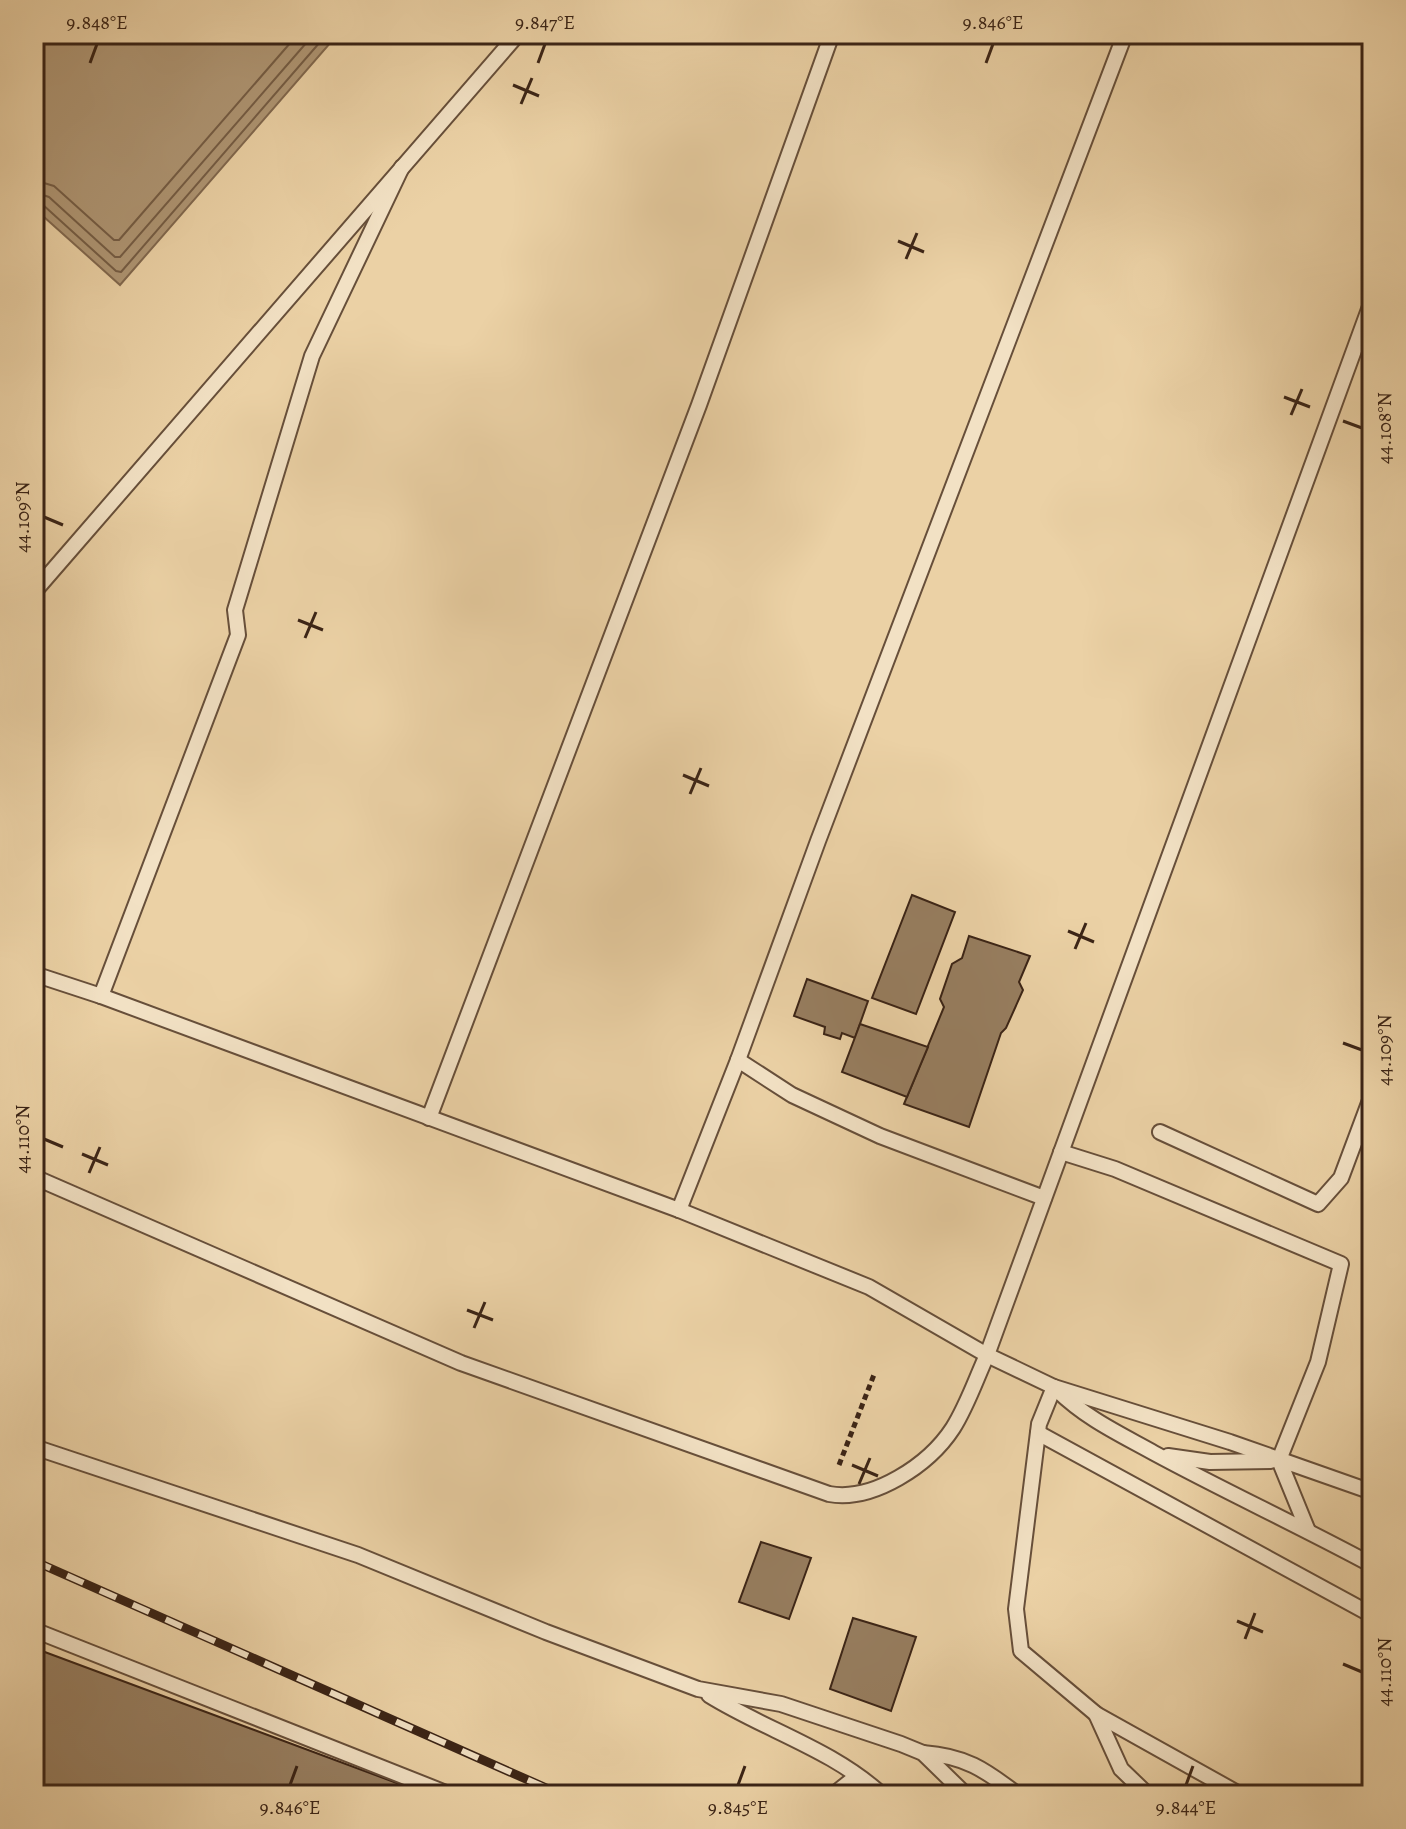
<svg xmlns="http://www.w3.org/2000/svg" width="1406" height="1829" viewBox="0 0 1406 1829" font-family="Alegreya,serif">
	<rect width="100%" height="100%" fill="#ebd1a5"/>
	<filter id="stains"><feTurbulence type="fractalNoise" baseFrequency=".0025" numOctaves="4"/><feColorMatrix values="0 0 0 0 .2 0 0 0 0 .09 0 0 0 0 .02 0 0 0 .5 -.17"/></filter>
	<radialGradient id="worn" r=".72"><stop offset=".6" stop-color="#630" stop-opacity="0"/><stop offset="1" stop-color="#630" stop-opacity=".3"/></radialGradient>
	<polygon fill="#af9674" stroke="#81684e" stroke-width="2" points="34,34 338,34 120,285 34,208"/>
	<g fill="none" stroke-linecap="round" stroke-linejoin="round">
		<g stroke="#755d45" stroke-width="2">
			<polyline points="34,180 54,186 114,240 119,240 298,34"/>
			<polyline points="34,192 49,197 115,257 120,257 314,34"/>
			<polyline points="34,202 42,204 116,271 121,272 327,34"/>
		</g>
	</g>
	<g fill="#977e60" stroke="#3b2416" stroke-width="2">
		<polygon points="912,895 955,912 916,1014 872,998"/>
		<polygon points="969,936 1030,956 1019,982 1023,990 1006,1028 1001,1033 969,1127 904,1104 944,1007 940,999 952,964 962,958"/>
		<polygon points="807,979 868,1001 855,1038 842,1033 840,1039 824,1034 825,1027 794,1016"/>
		<polygon points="860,1024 928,1047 907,1097 842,1072"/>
		<polygon points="761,1542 811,1558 789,1619 739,1602"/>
		<polygon points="853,1618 916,1637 891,1711 830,1689"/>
		<polygon points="34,1648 429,1795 34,1795"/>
	</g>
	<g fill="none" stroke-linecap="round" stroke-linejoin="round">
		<g stroke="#674f3a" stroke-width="18">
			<g id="service">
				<polyline points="34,592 518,34"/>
				<polyline points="34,974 101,996 679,1210 869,1287 987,1355 1054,1387 1230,1442 1372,1492"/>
				<polyline points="101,996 238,635 235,610 312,356 402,167"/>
				<polyline points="738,1060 818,841 1125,34"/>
				<polyline points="429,1118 699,405 832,34"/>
				<polyline points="1160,1132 1318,1204 1341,1178 1372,1095"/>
				<polyline points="1061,1152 1115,1169 1341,1264 1318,1362 1279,1460 1308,1531"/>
				<path d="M 34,1177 L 461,1363 L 829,1494 C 873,1502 929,1465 953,1428 C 967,1406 976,1379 987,1355 L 1372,301"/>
				<polyline points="679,1210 738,1060 792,1095 880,1136 1044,1198"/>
				<polyline points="1054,1387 1039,1424 1016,1609 1021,1651 1096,1714 1241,1795"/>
				<path d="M 1057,1390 C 1087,1419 1118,1433 1154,1453 C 1226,1492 1300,1526 1372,1565"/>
				<polyline points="1038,1433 1372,1615"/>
				<polyline points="34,1447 358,1555 546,1632 698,1689 781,1704 901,1744 923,1753 966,1795"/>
				<polyline points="1168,1456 1210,1462 1271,1461"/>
				<polyline points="34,1630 451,1795"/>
				<path d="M 709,1695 C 765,1730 832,1749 882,1795"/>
				<polyline points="1096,1714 1121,1769 1148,1795"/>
				<path d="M 923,1753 C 965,1756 984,1769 1018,1795"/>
				<polyline points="833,1795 857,1776"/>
			</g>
		</g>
		<polyline stroke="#3b2416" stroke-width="5" stroke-dasharray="6 4" stroke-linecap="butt" points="839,1465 875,1372"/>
		<use href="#service" stroke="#f2e1c4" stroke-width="14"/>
		<g stroke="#3b2416" stroke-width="9">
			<polyline id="rail" points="34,1561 562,1795"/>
		</g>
		<use href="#rail" stroke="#f2e1c4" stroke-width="6" stroke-dasharray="18" stroke-linecap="butt"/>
	</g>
	<path fill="none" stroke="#3b2416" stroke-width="3" d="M 90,63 L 97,44M 538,63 L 545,44M 986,63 L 993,44M 513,85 L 539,96M 521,104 L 532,78M 898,241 L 924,252M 906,259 L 917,233M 1284,397 L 1310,407M 1291,415 L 1302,389M 1343,421 L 1362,428M 44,517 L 63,525M 298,620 L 323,630M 305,638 L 316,612M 683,775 L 709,786M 690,794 L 701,768M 1068,931 L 1094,942M 1075,949 L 1086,923M 1343,1043 L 1362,1050M 44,1139 L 63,1147M 82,1154 L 108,1165M 89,1173 L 100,1147M 467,1310 L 493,1320M 474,1328 L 485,1302M 852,1465 L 878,1476M 859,1484 L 870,1458M 1237,1621 L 1263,1632M 1245,1639 L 1255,1613M 1343,1664 L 1362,1672M 290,1785 L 297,1766M 738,1785 L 745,1766M 1186,1785 L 1193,1766"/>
	<rect width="1406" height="1829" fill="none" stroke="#ebd1a5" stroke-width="88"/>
	<rect x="44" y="44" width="1318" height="1741" fill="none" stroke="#3b2416" stroke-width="3"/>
	<g font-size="20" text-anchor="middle" fill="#3b2416">
		<text x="97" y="29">9.848°E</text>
		<text x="545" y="29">9.847°E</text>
		<text x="993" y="29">9.846°E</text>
		<text transform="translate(1384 428) rotate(-90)" y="7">44.108°N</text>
		<text transform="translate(22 517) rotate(-90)" y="7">44.109°N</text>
		<text transform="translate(1384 1050) rotate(-90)" y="7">44.109°N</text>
		<text transform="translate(22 1139) rotate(-90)" y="7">44.110°N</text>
		<text transform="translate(1384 1672) rotate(-90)" y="7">44.110°N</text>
		<text x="290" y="1814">9.846°E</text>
		<text x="738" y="1814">9.845°E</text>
		<text x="1186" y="1814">9.844°E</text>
	</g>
	<rect width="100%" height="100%" filter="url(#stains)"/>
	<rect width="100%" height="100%" fill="url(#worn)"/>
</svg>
